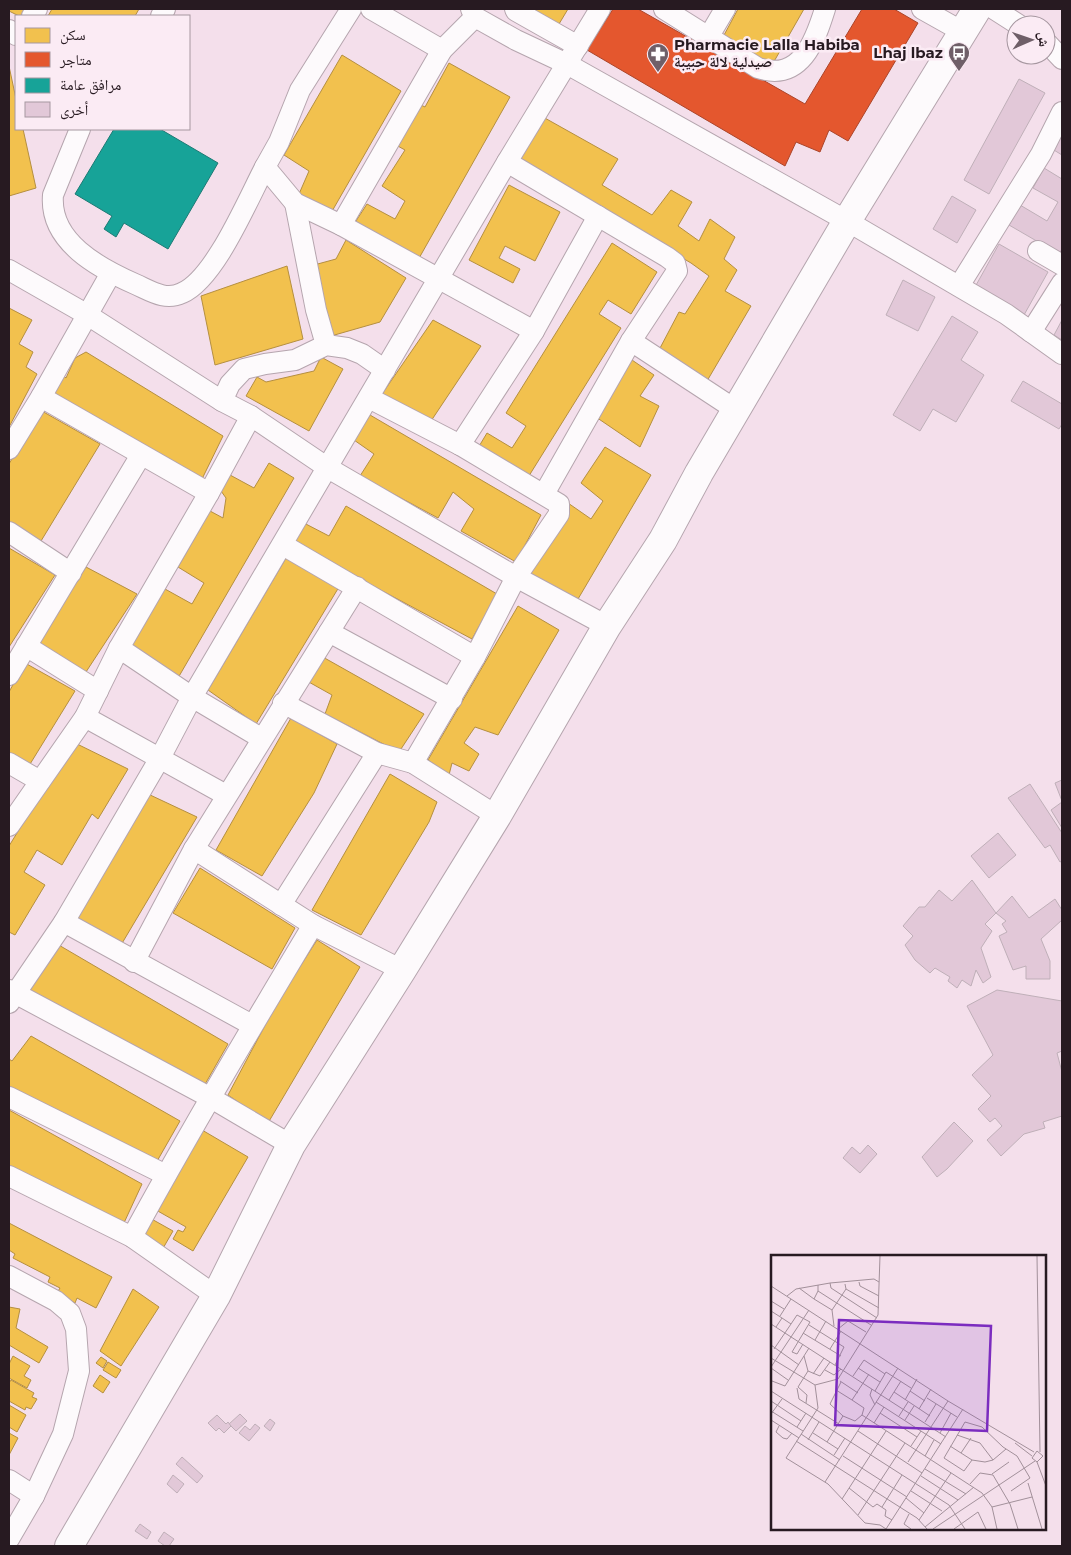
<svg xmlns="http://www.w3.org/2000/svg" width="1071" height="1555" viewBox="0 0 1071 1555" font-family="Montserrat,'Noto Naskh Arabic',sans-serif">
	<rect width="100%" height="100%" fill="#f4dfeb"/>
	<g fill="#f2c14e" stroke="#b58f40">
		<polygon points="9,9 27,9 23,16 19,16 9,11"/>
		<polygon points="52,9 139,9 135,16 48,16"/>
		<polygon points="529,9 568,9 559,24"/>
		<polygon points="738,9 804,9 772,65 723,37"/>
		<polygon points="342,55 401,91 331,213 299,194 309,171 284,155"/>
		<polygon points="449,63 510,97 418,260 354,224 367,204 395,219 405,201 382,186 405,150 396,145 419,104 425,107"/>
		<polygon points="9,66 16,99 16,129 23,129 36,188 9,196"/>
		<polygon points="543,117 618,159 602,185 652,215 671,190 692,202 678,226 699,241 710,219 735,237 724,259 737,270 725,291 751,306 707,381 659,350 679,312 685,314 709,276 691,263 518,162"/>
		<polygon points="509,185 560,212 535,261 505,246 499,258 520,269 513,283 469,260"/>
		<polygon points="346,240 406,278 380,322 331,336 314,265 336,259"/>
		<polygon points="612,243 657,272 631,314 608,300 599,314 621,328 527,479 478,448 487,433 512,448 526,426 506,413"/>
		<polygon points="287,266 303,339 215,365 201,296"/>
		<polygon points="9,308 32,320 19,344 33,352 26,367 37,374 9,427"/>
		<polygon points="433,320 481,346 431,421 382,394"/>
		<polygon points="86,352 223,436 202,479 50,392 60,373 66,378 75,358"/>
		<polygon points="321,357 343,369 309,431 246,396 257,377 266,382 314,371"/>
		<polygon points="629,358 654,375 640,396 659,406 640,447 590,413"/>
		<polygon points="40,410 100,444 41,541 9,522 9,464"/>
		<polygon points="370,415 541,515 516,562 461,531 474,509 453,492 438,518 360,476 374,454 354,440"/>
		<polygon points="605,447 651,475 578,599 527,573 568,503 591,519 603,501 581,483"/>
		<polygon points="269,463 294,478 178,678 125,646 165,589 192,604 204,583 178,567 210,511 223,518 226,498 221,491 230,475 254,488"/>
		<polygon points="346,506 497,594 472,639 291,542 302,522 329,536"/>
		<polygon points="9,548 55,575 9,647"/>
		<polygon points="286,558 339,587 256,724 208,690"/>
		<polygon points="86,567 137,594 84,675 36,642"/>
		<polygon points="518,606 559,630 498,735 475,727 464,743 479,754 469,771 452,763 449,775 428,760"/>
		<polygon points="321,656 424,714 399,752 325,714 332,695 307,681"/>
		<polygon points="25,663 75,691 27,769 9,757 9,692"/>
		<polygon points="291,718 337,744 314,793 262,876 216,850"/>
		<polygon points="73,742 128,769 98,819 92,814 62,865 37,850 24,872 45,885 15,935 9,932 9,846"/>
		<polygon points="390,774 437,802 429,822 361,935 312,910"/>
		<polygon points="148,794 197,817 121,945 74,920"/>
		<polygon points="200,868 295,928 272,969 173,913"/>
		<polygon points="317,940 360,967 268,1123 228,1095 279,999"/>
		<polygon points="57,944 228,1044 204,1086 25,991"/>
		<polygon points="31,1036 180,1121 156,1163 9,1088 9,1059 12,1061"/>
		<polygon points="9,1110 142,1184 123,1225 9,1166"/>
		<polygon points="202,1130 248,1157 193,1251 173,1239 178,1230 183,1232 186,1227 156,1210"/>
		<polygon points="148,1217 173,1231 162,1250 138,1235"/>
		<polygon points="9,1223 112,1277 96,1308 77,1298 75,1303 57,1293 60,1288 48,1282 50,1277 13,1258 15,1254 9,1250"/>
		<polygon points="133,1289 159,1307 121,1366 100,1351"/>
		<polygon points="9,1307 20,1309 16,1328 48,1347 39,1363 9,1345"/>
		<polygon points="13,1356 30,1366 24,1376 31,1380 27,1388 9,1378 9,1364"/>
		<polygon points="101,1357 107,1361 103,1368 96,1363"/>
		<polygon points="108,1362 121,1370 116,1378 103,1370"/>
		<polygon points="100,1375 110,1382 103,1393 93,1386"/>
		<polygon points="11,1380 34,1393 32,1397 37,1399 31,1409 26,1407 25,1410 9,1401 9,1383"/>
		<polygon points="9,1405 26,1415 17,1432 9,1427"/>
		<polygon points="9,1433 18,1438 9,1455"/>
	</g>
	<polygon fill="#e4572e" stroke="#ab452a" points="613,9 638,9 805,104 862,9 894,9 918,23 848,141 829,130 820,152 796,142 785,166 587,50"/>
	<polygon fill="#17a398" stroke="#1c7a74" points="114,129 160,129 218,163 168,249 124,223 116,237 104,229 112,216 75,194"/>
	<g fill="#e2c8d8" stroke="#bfafb8">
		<polygon points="1019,79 1045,93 989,194 964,180"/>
		<polygon points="1062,125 1062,155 1049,147"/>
		<polygon points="1044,168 1062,179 1062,249 1059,254 1009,225 1020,205 1047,221 1058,202 1033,188"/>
		<polygon points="952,196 976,210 957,243 933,229"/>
		<polygon points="999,244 1048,272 1024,315 975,287"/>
		<polygon points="903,280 935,297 918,331 886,315"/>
		<polygon points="952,316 978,332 961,360 984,375 956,422 933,409 920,431 893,415"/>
		<polygon points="1062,320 1062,340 1054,335"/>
		<polygon points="1023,381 1062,404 1062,424 1059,429 1011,401"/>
		<polygon points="1062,780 1062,801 1055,783"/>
		<polygon points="1030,784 1062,833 1062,861 1060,862 1050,845 1045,848 1008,798"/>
		<polygon points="1062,802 1062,828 1051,810"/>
		<polygon points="998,833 1016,855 989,878 971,856"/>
		<polygon points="972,880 996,913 985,924 992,931 981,948 991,977 983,983 976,970 971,986 962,980 957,988 948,981 950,977 935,968 930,973 915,960 905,945 913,936 903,926 919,907 925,907 939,890 952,901"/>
		<polygon points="1012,896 1029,918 1055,899 1062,910 1062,920 1041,939 1050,961 1050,979 1026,979 1026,966 1013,970 999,936 1007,932 1002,924 1006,921 996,913"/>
		<polygon points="997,990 1062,1001 1062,1051 1057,1053 1062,1072 1062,1116 1043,1122 1045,1128 1024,1134 1001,1156 987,1140 1002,1126 995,1118 990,1122 978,1109 991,1096 972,1075 993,1055 967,1006"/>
		<polygon points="954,1122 973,1141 947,1169 937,1177 922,1157"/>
		<polygon points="868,1145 877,1154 860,1173 843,1158 852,1147 860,1154"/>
		<polygon points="240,1414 247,1421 236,1431 229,1424"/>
		<polygon points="217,1415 226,1424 228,1422 231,1426 224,1433 219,1428 216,1431 208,1423"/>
		<polygon points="270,1419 275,1423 270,1431 264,1426"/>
		<polygon points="255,1424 260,1428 249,1441 239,1433 245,1426 250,1430"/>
		<polygon points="182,1457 203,1476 197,1483 176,1464"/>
		<polygon points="173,1475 184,1484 177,1493 167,1484"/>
		<polygon points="140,1524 151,1532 147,1539 135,1531"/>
		<polygon points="164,1532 174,1539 169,1546 165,1546 158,1541"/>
	</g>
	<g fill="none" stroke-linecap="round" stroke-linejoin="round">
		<g stroke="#b5a5ae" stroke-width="22">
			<g id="street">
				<polyline points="351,9 300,90 279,142 265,167 295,203 341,225 534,331"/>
				<polyline points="371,9 442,50"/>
				<polyline points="471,9 475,17 516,40 567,64 847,221 1006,314 1062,354"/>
				<polyline points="515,9 516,11 578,46"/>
				<path d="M 664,9 L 758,68 C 801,82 815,41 825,9"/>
				<polyline points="922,9 963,32"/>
				<polyline points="994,9 1019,25"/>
				<polyline points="32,16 37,9"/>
				<polyline points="161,16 165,9"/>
				<polyline points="9,30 16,35"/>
				<polyline points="709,36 725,9"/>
				<polyline points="1046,42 1062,59"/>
				<path d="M 80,129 L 53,195 C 49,242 99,268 135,284 C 151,291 165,301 182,293 C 215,279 248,199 265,167"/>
				<polyline points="507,162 667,257 675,263 677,271 631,341 544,494"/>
				<polyline points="295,203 316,310 326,345"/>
				<polyline points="341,225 442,50 475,17"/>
				<polyline points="1038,251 1062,265"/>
				<polyline points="9,270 86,314 222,401 251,416 328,468 516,577 607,626"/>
				<polyline points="959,286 1041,154 1062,112"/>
				<polyline points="1031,332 1062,283"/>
				<polyline points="631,341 736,410"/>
				<polyline points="41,397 209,493"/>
				<polyline points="369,398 460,445 559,504 559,514 516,577 475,657 413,763"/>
				<polyline points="222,401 230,384 244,369 265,364 295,360 326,345 347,348 362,354 385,370"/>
				<polyline points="460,445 534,331 598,216"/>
				<polyline points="9,449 41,397 111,273"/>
				<polyline points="9,532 71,573"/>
				<polyline points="283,545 475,657"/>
				<polyline points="329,632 452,699"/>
				<polyline points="26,646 98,691"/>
				<polyline points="119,648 192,697 261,738"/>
				<polyline points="9,675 141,455"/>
				<polyline points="283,703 377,753 413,763 497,816"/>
				<polyline points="85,717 226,795"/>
				<polyline points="9,763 40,781"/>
				<polyline points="9,826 85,717 119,648 209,493 251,416"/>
				<polyline points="194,849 313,925 402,970"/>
				<polyline points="281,905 377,753"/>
				<polyline points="64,922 252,1025"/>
				<polyline points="134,962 194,849 357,587"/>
				<polyline points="9,990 211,1098 291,1145"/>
				<polyline points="9,1003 64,922 160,758 192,697 507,162 600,9"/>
				<polyline points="9,1097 166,1175"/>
				<polyline points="9,1176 132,1237 216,1296"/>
				<path d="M 132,1237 C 189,1132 251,1028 313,925"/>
				<polyline points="9,1276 56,1301 70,1313 76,1329 79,1371 63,1434 34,1496 9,1539"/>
				<polyline points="9,1480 34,1496"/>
			</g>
		</g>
		<g stroke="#b5a5ae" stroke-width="30">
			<polyline id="secondary" points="69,1546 216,1296 291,1145 402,970 497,816 607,626 663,540 699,473 847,221 977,9"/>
		</g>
		<use href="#street" stroke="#fdfafc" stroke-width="20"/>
		<use href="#secondary" stroke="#fdfafc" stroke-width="28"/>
	</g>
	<defs>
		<g id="bus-pin" transform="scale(1.125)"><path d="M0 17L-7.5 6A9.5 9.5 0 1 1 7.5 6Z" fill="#6f5f68" stroke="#fbebf4"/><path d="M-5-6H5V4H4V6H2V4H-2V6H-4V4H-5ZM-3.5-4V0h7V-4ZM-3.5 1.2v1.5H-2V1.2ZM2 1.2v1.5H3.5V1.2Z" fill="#fff"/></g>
		<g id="pharmacy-pin" transform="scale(1.125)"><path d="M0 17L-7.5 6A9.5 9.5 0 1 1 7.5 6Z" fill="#6f5f68" stroke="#fbebf4"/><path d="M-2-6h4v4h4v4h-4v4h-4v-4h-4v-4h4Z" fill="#fff"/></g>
	</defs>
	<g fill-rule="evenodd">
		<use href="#bus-pin" x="959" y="53"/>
		<use href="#pharmacy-pin" x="658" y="54"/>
	</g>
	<g text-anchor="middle" stroke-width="5" stroke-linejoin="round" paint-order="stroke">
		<g font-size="15" font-weight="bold" fill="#271a21" stroke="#fbebf4" text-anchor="start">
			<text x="674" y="50">Pharmacie Lalla Habiba<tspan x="674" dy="17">صيدلية لالة حبيبة</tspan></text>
			<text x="943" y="58" text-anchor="end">Lhaj lbaz</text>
		</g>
	</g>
	<g transform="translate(771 1255)">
		<rect width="275" height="275" fill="#f4dfeb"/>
		<path fill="none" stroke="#a2909a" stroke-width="1" d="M 109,1 L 107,60 L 67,124 L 44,130 L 47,153 L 15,203 L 57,229 L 94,268 L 109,270 L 115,274M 266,1 L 269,197M 88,27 L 89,31 L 108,41M 59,28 L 60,33 L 106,63M 47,30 L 47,36 L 100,70M 0,31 L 177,146 L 263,197M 28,33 L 43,44M 75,34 L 108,53M 47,36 L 43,44 L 61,55M 16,41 L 25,34 L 59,28 L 103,24 L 108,27M 0,46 L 13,54M 0,56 L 11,63 L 5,72M 9,61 L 20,44M 11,63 L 20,69 L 26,60 L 39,67 L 21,97 L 26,99 L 32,89M 0,69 L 175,182M 38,70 L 73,92 L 64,110M 63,71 L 61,55 L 75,34 L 74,29M 67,74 L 77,66 L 95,77M 32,78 L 70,101M 44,85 L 55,66M 0,90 L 28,110M 3,94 L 20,69M 59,94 L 70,76M 33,101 L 37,116 L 27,132 L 36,140 L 35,148M 0,103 L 44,130M 0,112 L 38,55M 0,113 L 17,125M 87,113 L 109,127M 54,115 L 63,120 L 70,114M 37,116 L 49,121 L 59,107M 42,119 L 53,103M 82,121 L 93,105 L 114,119M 1,126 L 14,131 L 38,93M 69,126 L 87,138M 26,133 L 28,144 L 68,169M 101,134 L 99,140 L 104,150M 65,135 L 81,145 L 98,119M 0,136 L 178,250 L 194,274M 104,136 L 115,117 L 140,133M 139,136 L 154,146M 123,137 L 159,161M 156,143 L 186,162M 118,145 L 130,126M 134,145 L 146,124M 0,146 L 30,166M 105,147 L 170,189M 148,154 L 160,134M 0,156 L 32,176M 109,158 L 146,182M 0,159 L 11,144M 91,160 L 211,238 L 221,252 L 226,274M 72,161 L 84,166 L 91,160 L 93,153 L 81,145M 128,161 L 137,147M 0,165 L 28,183M 134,165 L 143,151M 154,167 L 165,149M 103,168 L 113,152M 8,171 L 5,177 L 12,183 L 16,184 L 21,178M 26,172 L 35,158M 87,176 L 151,218M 42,178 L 67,194M 169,178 L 180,158M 30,179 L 69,205M 186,180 L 209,188 L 222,205M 37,185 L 48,167M 25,186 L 146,263 L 156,274M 56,187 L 72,161 L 59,149 L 70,127M 244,188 L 261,201M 140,191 L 150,176M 179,191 L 201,205 L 214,207 L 222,205 L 235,194M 190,198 L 200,183M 63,200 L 74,183M 72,201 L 136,242M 154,201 L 163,185M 201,205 L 193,216 L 173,203 L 194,167 L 211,172 L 232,192 L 246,201 L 259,223 L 240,236M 137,207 L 177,146M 266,207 L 272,201 L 266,196 L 261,203 L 266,207 L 275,231M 154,214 L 195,239M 221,219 L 238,207M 150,221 L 187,245M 54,227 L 127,113M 257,228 L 271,274M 199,229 L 209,218 L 222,220 L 239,249 L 247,274M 78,233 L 102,252 L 106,249 L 115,255 L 114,261 L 121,265M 140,236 L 171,256M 135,243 L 153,258M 71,244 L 115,176M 111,252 L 131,220M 221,252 L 261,242M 138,259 L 133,269 L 140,274M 87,260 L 134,188M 148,265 L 180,218M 154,272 L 203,232M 115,274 L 192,154M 162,274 L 264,206M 183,274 L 207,257 L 215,274"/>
		<path fill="#7b2cbf" fill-opacity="0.15" stroke="#7b2cbf" stroke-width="2.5" d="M 68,65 L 220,71 L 216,176 L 64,170 Z"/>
		<rect width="275" height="275" fill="none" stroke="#271a21" stroke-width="2.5"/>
	</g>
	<rect width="1071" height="1555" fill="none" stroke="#271a21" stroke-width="20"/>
	<rect x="15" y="15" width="175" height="115" fill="#fbebf4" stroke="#a697a0"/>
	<rect x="25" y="28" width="25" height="15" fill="#f2c14e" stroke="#a697a0"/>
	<text x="60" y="40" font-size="15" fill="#271a21">سكن</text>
	<rect x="25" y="52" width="25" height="15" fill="#e4572e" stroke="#a697a0"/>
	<text x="60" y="65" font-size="15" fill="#271a21">متاجر</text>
	<rect x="25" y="78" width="25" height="15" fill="#17a398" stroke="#a697a0"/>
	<text x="60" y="90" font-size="15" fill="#271a21">مرافق عامة</text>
	<rect x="25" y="102" width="25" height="15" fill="#e2c8d8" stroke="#a697a0"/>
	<text x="60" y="115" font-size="15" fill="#271a21">أخرى</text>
	<g transform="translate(1031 40) rotate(88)"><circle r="24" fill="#fbebf4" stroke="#a697a0"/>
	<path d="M0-4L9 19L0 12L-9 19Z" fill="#6f5f68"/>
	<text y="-8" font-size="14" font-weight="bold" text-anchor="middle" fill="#271a21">ش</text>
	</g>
</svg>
